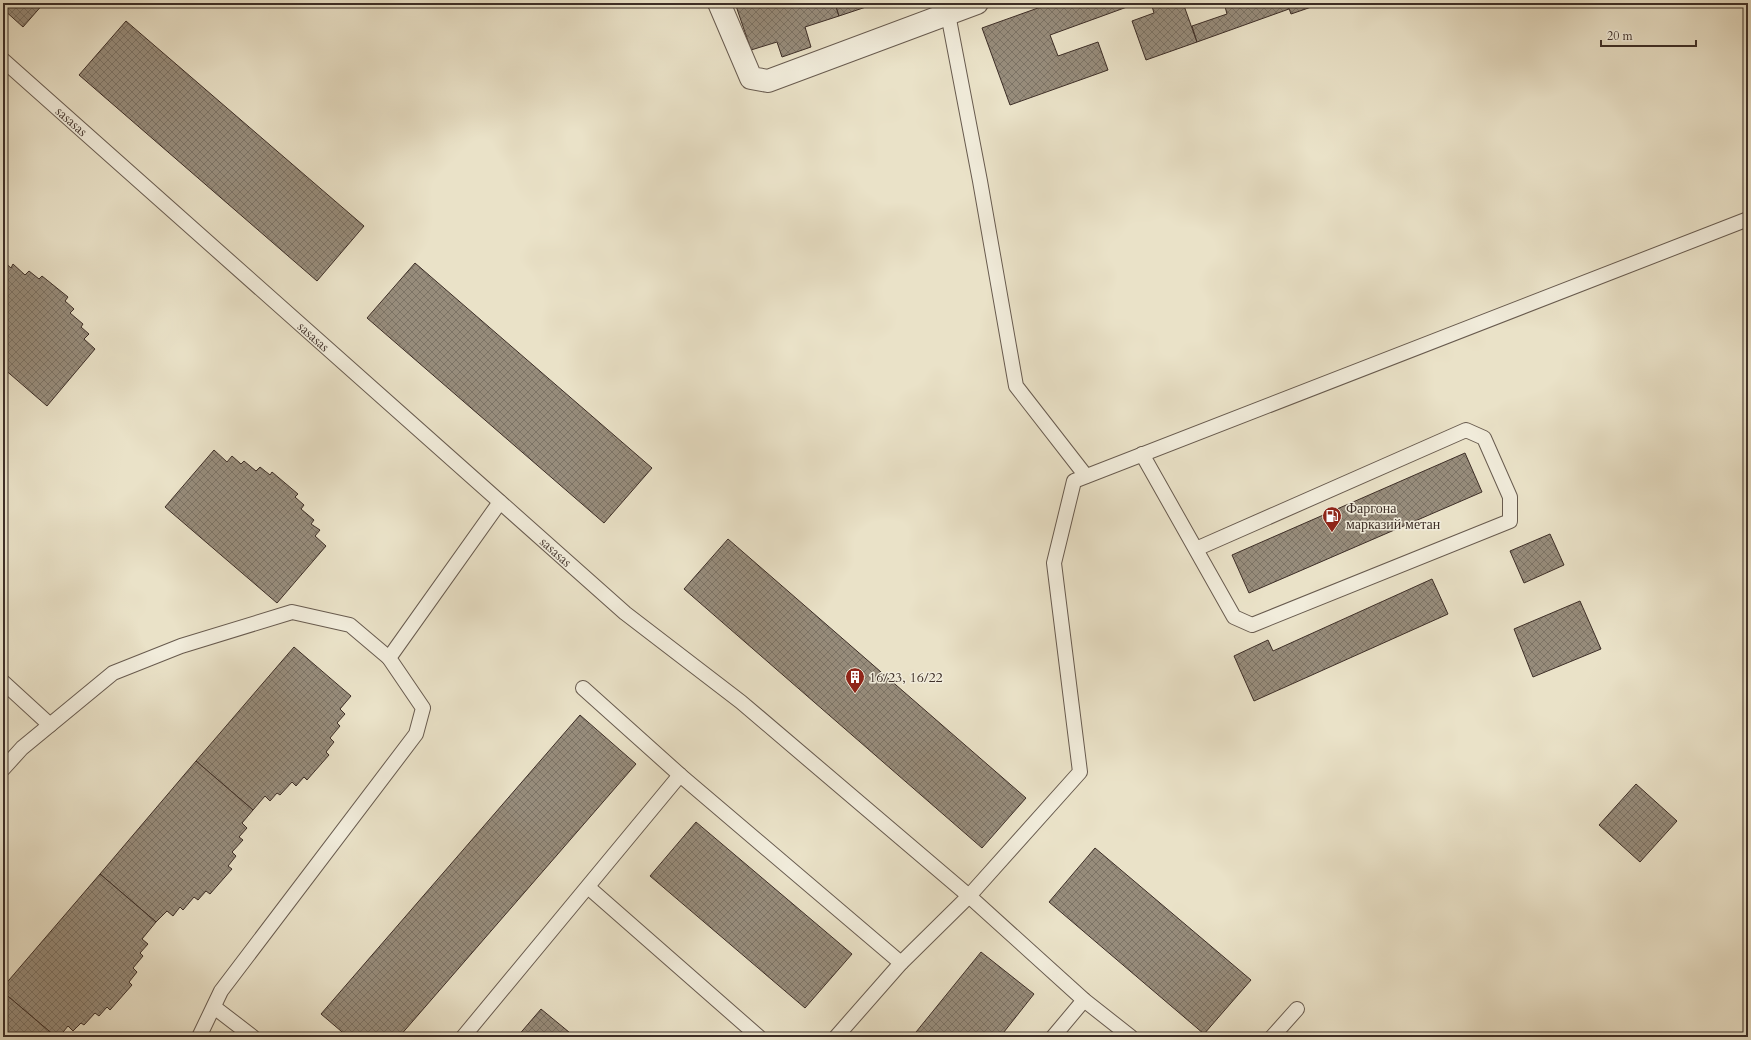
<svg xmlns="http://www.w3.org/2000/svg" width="1751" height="1040" viewBox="0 0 1751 1040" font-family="Cardo,serif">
	<defs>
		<pattern id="building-cross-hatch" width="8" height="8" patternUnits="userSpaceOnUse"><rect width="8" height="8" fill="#978c7b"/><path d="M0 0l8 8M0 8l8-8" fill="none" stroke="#7c7365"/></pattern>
	</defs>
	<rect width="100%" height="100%" fill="#eae2c8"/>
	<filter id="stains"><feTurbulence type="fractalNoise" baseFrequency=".005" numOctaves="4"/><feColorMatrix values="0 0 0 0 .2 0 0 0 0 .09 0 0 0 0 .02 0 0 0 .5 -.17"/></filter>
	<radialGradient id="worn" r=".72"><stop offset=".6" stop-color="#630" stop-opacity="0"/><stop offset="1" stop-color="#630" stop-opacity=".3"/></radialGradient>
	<g fill="url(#building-cross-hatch)" stroke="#3d2e27">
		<polygon points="3,3 44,3 23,27 3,9"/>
		<polygon points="735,3 835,3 839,16 805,27 811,47 782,57 777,42 751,50"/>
		<polygon points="835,3 878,3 839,16"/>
		<polygon points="1052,3 1125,3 1127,7 1050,35 1058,56 1098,42 1108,70 1010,105 982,28"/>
		<polygon points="1151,3 1183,3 1197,42 1146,60 1132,21 1154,13"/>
		<polygon points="1224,3 1287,3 1289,9 1197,42 1192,26 1227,14"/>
		<polygon points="1287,3 1323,3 1291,14"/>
		<polygon points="126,21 364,226 317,281 79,75"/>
		<polygon points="3,261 11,268 13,264 25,275 29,271 39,279 42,276 68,297 65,301 74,309 70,313 83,324 81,327 89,334 84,339 95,349 47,406 3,368"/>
		<polygon points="415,263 652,468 604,523 367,318"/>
		<polygon points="214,450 227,462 232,456 241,464 244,461 256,471 260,467 270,475 272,472 298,494 295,497 304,505 301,509 314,520 311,524 320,530 315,536 326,546 277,603 165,507"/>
		<polygon points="1465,453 1482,492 1249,593 1232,555"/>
		<polygon points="1550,534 1564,565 1524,583 1510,551"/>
		<polygon points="728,539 1026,798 982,848 684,589"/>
		<polygon points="1432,579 1448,614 1254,701 1234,656 1268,640 1273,651"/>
		<polygon points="1580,601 1601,649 1533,677 1514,629"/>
		<polygon points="294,647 351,696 340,709 345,714 337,723 340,726 330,738 334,742 326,752 329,755 307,780 304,777 296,786 292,782 280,795 277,793 270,801 265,796 253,810 196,761"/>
		<polygon points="580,715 636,764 399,1037 348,1037 321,1014"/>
		<polygon points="196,761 253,810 242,823 247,828 239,837 243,840 232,852 236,856 228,866 232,869 210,894 206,891 198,900 194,897 183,910 180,907 173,916 167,911 156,922 100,874"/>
		<polygon points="1636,784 1677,821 1640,862 1599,825"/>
		<polygon points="696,822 852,954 805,1008 650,876"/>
		<polygon points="1095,848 1251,980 1204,1034 1049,902"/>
		<polygon points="100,874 156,922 142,939 148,944 140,953 143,956 133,968 137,972 129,982 132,985 110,1010 107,1007 99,1016 95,1013 84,1025 81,1023 73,1031 68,1026 59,1037 56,1037 3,992 3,987"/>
		<polygon points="981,952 1034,994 1000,1037 912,1037"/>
		<polygon points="3,992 56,1037 3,1037"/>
		<polygon points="541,1009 575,1037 517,1037"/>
	</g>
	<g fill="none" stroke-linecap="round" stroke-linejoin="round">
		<g stroke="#685b4f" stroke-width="16">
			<g id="service">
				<polyline points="948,14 980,181 1016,386 1086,476"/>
				<path id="s1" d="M 3,60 L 625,613 L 741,702 L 969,896 L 1084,1000 L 1131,1037"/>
				<polyline points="1142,454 1234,617 1252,625 1510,521 1510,497 1484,438 1466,430 1196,549"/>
				<polyline points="3,682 50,725"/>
				<polyline points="583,688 680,775 901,963"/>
				<polyline points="3,769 22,748 113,673 181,646 292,612 350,625 389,658"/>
				<polyline points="588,887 759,1037"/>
				<polyline points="214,1007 253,1037"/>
				<polyline points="199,1037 221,991 416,734 423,708 389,658 500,502"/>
				<polyline points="463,1037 680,775"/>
				<polyline points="836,1037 901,963 969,896 1080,772 1054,563 1074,481 1748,219"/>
				<polyline points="1053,1037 1084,1000"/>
				<polyline points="1272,1037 1297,1009"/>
			</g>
		</g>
		<g stroke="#685b4f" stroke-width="24">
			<polyline id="minor" points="719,3 751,78 768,81 977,3"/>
		</g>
		<use href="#service" stroke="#f1ecdb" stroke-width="14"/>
		<use href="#minor" stroke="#f1ecdb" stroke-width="22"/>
	</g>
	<defs>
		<g id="fuel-pin" transform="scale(1)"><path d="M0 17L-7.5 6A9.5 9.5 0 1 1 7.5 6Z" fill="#8f2418" stroke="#f1ecdb"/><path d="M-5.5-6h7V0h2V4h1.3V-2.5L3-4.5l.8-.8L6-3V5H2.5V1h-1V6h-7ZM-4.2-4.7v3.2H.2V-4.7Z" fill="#fff"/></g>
		<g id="building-pin" transform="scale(1)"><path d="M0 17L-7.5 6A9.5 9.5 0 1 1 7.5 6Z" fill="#8f2418" stroke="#f1ecdb"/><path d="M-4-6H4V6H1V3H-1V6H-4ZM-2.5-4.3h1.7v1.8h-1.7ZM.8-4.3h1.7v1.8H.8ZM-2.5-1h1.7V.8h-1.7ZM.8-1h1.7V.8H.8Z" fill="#fff"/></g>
	</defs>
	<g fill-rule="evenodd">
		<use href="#fuel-pin" x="1332" y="516"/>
		<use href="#building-pin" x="855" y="677"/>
	</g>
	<g text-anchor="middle" stroke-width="3" stroke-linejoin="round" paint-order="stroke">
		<g font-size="14" fill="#3d2e27" stroke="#f1ecdb">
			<text dy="5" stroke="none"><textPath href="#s1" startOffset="92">sasasas</textPath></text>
			<text dy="5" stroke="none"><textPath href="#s1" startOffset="416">sasasas</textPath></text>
			<text dy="5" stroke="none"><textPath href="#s1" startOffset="740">sasasas</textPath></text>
		</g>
		<g font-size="14" fill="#3d2e27" stroke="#f1ecdb" text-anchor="start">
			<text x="1346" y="513">Фаргона<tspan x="1346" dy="16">марказий метан</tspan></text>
			<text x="869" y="682">16/23, 16/22</text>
		</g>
	</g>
	<rect width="1751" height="1040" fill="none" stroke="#eae2c8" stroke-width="16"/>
	<rect x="4" y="4" width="1743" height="1032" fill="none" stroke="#3d2e27" stroke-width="2"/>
	<rect x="8" y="8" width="1735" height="1024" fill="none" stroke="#3d2e27"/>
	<path d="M1601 40v6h95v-6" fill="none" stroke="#3d2e27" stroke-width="2"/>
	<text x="1607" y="40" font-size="12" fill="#3d2e27" stroke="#f1ecdb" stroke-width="3" paint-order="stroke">20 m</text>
	<rect width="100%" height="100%" filter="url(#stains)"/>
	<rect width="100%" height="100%" fill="url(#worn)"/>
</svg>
